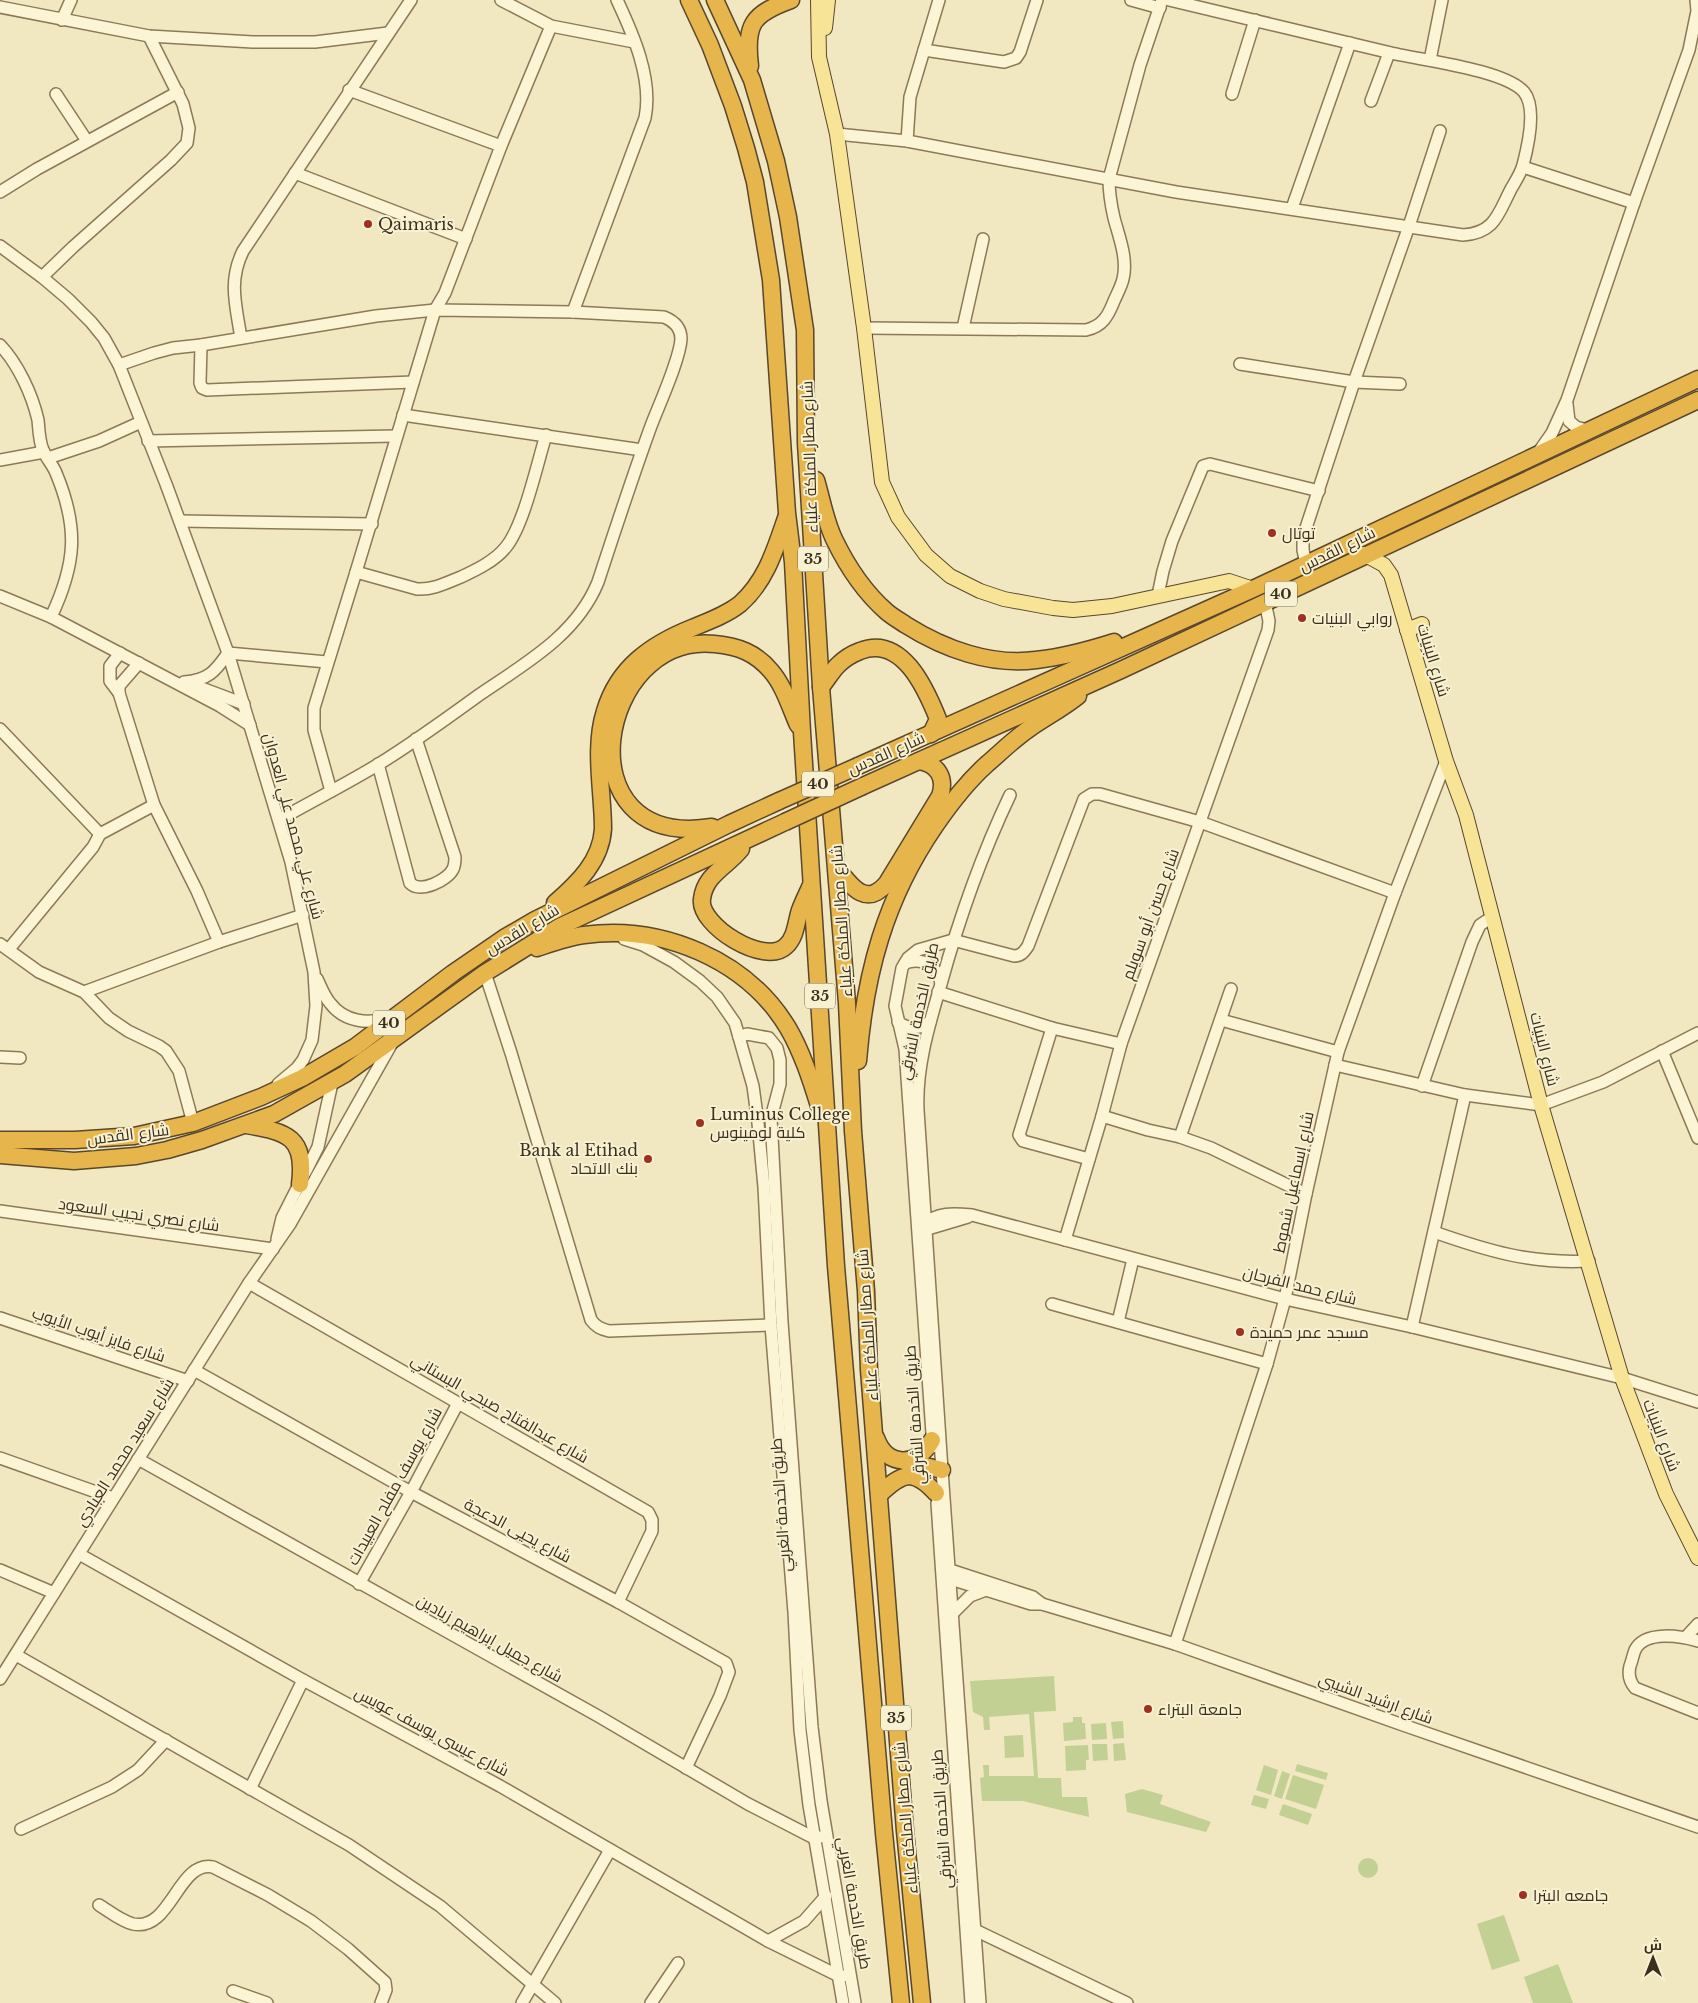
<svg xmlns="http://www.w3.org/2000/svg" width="1698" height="2003" viewBox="0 0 1698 2003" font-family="'Libre Baskerville',Cairo,serif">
	<rect width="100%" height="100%" fill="#f1e8c1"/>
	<g fill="#c2d094">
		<polygon points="1054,1676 1056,1711 1034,1712 1038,1778 1061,1778 1062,1797 1087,1797 1089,1817 1023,1801 982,1801 980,1778 984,1777 983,1765 989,1765 989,1776 1034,1776 1029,1714 989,1717 990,1730 984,1730 983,1717 973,1712 970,1681"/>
		<polygon points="1073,1717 1082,1717 1082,1723 1085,1723 1086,1739 1064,1741 1063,1723 1073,1722"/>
		<polygon points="1123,1721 1124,1738 1113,1739 1111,1722"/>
		<polygon points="1106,1723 1107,1739 1092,1740 1091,1724"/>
		<polygon points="1023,1735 1024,1757 1005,1758 1004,1736"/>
		<polygon points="1124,1743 1126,1760 1114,1761 1113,1744"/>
		<polygon points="1092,1744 1107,1744 1108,1760 1093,1761"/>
		<polygon points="1088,1745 1089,1760 1086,1760 1086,1770 1066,1771 1065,1746"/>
		<polygon points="1297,1764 1328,1773 1326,1780 1295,1771"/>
		<polygon points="1264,1765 1278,1770 1271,1795 1256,1790"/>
		<polygon points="1282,1771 1290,1774 1282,1799 1274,1796"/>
		<polygon points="1293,1775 1324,1785 1316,1809 1285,1799"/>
		<polygon points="1142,1789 1163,1795 1160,1804 1211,1822 1206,1832 1127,1812 1125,1794"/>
		<polygon points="1254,1795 1269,1799 1266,1809 1251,1805"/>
		<polygon points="1283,1804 1312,1814 1308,1825 1279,1815"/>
		<circle cx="1368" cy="1868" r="10"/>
		<polygon points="1504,1915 1520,1961 1492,1970 1477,1924"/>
		<polygon points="1558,1964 1573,2003 1533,2003 1524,1977"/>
	</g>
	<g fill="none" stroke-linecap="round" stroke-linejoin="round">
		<g stroke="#8c7957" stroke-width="14">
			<g id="minor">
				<polyline points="501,0 551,26 634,42"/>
				<polyline points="1131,0 1160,8"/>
				<polyline points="0,7 149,36 253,42 315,42 388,33"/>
				<polyline points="62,20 71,0"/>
				<polyline points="924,50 1004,62 1016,58 1020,52 1037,0"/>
				<polyline points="1430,60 1442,0"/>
				<polyline points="349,90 501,146"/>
				<polyline points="56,94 87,141"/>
				<polyline points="1232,94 1255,20"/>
				<polyline points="1371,101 1389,53"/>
				<path d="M 837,134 L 907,141 L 1176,192 L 1463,235 C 1495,233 1498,214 1511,189 C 1515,182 1521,173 1523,165 C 1528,146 1537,108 1524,92 C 1504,69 1418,60 1387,52 C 1314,35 1242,17 1169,0"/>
				<polyline points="907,141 910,97 939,0"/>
				<polyline points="1523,167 1634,203"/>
				<polyline points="295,173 466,239"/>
				<polyline points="0,192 37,169 178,92"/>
				<polyline points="1292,208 1350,43"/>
				<polyline points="0,246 42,277 68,299 91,322 104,338 119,365 166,484 228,653 291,862 314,972 316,1006 312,1040 303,1060 297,1068 278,1084"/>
				<polyline points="42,277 73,247 171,160 187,143 189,128 183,104 149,36"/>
				<path d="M 573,312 L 645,118 C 653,79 633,34 617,0"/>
				<path d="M 864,328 L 1086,330 C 1103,326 1108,316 1114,301 C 1117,294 1121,287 1123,279 C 1128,259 1119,237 1114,218 C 1111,205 1109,192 1109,179 L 1140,65 L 1162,0"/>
				<polyline points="963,328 983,239"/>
				<path d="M 241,338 C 236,306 228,281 243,251 L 411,0"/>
				<path d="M 0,345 C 18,364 32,394 38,420 C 39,429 39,441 43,450 C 46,458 53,465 56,473 C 79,528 76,564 51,617"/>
				<polyline points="201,345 200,383 202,388 207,390 413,382"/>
				<polyline points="1240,364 1354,382 1400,384"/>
				<path d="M 119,365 L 154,353 L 173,348 L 201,345 L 376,316 L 435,310 L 573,312 L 664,317 C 674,321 681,328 681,339 C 680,359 659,405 651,426 C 632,478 615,530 598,582 C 576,636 524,664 479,695 C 446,719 413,743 379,764 C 346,784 312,801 279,820"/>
				<polyline points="1567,404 1569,421 1576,427 1587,430"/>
				<polyline points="403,415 642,450"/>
				<polyline points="148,441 396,436"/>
				<polyline points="1538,453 1552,433 1567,400 1634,203 1689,50 1697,11 1696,0"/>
				<polyline points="48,458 99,441 141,422"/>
				<polyline points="0,460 44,452"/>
				<polyline points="180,521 372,524"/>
				<polyline points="1306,564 1303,550 1303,537 1354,382 1409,226 1440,131"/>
				<polyline points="356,572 435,310 445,293 501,146 551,26"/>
				<polyline points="1158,595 1163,571 1172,541 1203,466 1210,464 1319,491"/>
				<polyline points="0,596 51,617 220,706 250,725"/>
				<polyline points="120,653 110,666 110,681 119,693 154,805 197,891 219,942"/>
				<path d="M 184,682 C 208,680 215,672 228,653 L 327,662"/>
				<polyline points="188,683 244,704"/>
				<polyline points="119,693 119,686 139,663"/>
				<polyline points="0,729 100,834"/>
				<path d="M 378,764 L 410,883 C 420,894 448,880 453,869 C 455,865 455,861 455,857 L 416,739"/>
				<path d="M 331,791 L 314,730 L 314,708 L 356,572 L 417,589 C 433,590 446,583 461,577 C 476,570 495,561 506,547 C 524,525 537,464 546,435"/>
				<polyline points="624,939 643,945 674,962 700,981 717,997 735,1023 753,1086 758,1123 764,1187 771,1325 794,1612 800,1730 809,1805 843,2003"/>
				<path d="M 953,940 L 1014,956 C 1021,956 1024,952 1028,946 L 1084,799 L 1092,794 L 1100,794 L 1200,822 L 1395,893"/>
				<polyline points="0,944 39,972 84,992 109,1018 128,1031 159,1046 166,1051 179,1071 193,1123"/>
				<polyline points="9,949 93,847 100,834 154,805"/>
				<path d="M 905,963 C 922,957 937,965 941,983"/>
				<path d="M 485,973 L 511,1053 L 591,1320 C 596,1327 601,1329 609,1331 L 771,1325"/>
				<path d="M 317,979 C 321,987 324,996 330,1003 C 344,1022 369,1025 390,1017"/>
				<polyline points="84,992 219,942 303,915"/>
				<polyline points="938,992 1052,1028 1121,1044"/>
				<polyline points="1221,1020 1338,1052"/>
				<path d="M 898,1022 C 910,1030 919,1029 930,1022"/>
				<polyline points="1052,1028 1019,1135 1023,1141 1089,1159"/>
				<polyline points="739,1037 747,1034 769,1038 777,1048 780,1060 780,1084 771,1118 782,1322 812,1727 821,1801 855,2003"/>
				<polyline points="1662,1051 1698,1138"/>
				<polyline points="0,1057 20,1058"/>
				<polyline points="1335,1065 1465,1095 1541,1105 1603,1082 1698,1033"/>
				<polyline points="1422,1086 1472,942 1480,925 1492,917"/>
				<polyline points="1102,1116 1148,1130 1180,1137 1231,989"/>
				<polyline points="1180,1137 1211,1148 1306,1194"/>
				<polyline points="0,1211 273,1249"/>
				<path d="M 922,1225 C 938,1212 953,1213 972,1215 L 1285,1299 L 1412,1327 L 1622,1378 L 1698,1402"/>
				<polyline points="921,1231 968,1217"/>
				<path d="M 1434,1232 C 1488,1251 1531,1264 1589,1261"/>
				<polyline points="277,1239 282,1218 318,1147 332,1083"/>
				<polyline points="1065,1240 1102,1116 1121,1044 1268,630 1269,621 1265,602"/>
				<polyline points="249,1283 648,1512 652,1520 652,1531 618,1602"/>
				<polyline points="1052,1304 1267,1364"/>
				<polyline points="0,1318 188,1381"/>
				<polyline points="1118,1322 1133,1259"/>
				<polyline points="1412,1327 1465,1095"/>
				<polyline points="194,1370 411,1492 618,1602 726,1663 729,1672 720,1696 686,1768"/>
				<polyline points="933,1447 905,1049 895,1006 902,968 908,958 918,950 953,940"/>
				<polyline points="0,1458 113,1498"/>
				<polyline points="138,1459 598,1716 748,1804 814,1838 820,1837"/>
				<polyline points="937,1503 971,2003"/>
				<polyline points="79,1554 303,1680 500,1786 768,1941 839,1976 843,1976"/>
				<polyline points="944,1568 1033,1597 1042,1604"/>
				<polyline points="0,1570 54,1593"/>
				<polyline points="944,1577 1031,1604 1042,1604 1175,1644 1403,1725 1698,1827"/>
				<polyline points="359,1584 411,1492 458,1403"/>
				<polyline points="953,1613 970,1596 986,1590"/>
				<polyline points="1686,1637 1698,1624"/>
				<path d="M 1698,1641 C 1681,1636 1645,1630 1635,1650 C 1633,1655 1632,1661 1630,1666 C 1628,1674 1629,1681 1635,1688 L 1698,1713"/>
				<polyline points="1175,1644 1267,1364 1285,1299 1306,1194 1338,1052 1395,893 1446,761"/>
				<polyline points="16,1655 349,1845 440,1906 555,2003"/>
				<polyline points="0,1679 249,1283 290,1224 392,1043"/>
				<polyline points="250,1789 303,1680"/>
				<polyline points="21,1829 112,1787 138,1770 166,1740"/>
				<path d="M 99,1905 C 109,1911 121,1921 133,1924 C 171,1932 178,1860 213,1867 L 268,1895 L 311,1921 L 348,1949 L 385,1982 L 386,1990 L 381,2003"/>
				<polyline points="975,1930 1127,2003"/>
				<polyline points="768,1941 804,1921 826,1896"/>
				<polyline points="233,1991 267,2003"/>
				<polyline points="522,2003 610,1850"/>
				<polyline points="651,2003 678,1963"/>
				<path d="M 980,2003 L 942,1470 L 918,1110 C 916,1067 929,1025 941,984 C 959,919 981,856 1010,795"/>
			</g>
		</g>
		<g stroke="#59462c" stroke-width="16">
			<g id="major">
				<polyline points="818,0 819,57 837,134 864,328 882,482 898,517 926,555 950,576 980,591 1004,599 1053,608 1073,610 1112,606 1229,581 1253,589"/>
				<polyline points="825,28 828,0"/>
				<polyline points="1364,554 1384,565 1391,575 1446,761 1466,815 1541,1105 1622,1378 1666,1494 1698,1558"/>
				<polyline points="1407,630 1422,624"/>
			</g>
		</g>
		<g stroke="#59462c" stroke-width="19">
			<g id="highway">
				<polyline points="689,0 710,45 733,106 746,148 755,182 771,280 787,513 793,562 802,732 836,1266 884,1833 901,2003"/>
				<polyline points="715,0 752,80 776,161 788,217 805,330 806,443 821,687 847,1003 853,1131 866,1291 869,1370 905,1831 922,2003"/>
				<path d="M 750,66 C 745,24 752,14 791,0"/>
				<path d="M 816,480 C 822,500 825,520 834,539 C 847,566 864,592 887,612 C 893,617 900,621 906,625 C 944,649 991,666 1036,660 C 1063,657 1089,650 1114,642"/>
				<path d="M 821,687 C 827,680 831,672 838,665 C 844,659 852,654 860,651 C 902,634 926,689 938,719 L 931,734"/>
				<polyline points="858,766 1253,589 1698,379"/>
				<polyline points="863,786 1121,670 1698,400"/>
				<path d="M 712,827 C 559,851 598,631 715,644 C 738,646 756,653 771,671 C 784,686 790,707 798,725"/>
				<path d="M 741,849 C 727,867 705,874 702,899 C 698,925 765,967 786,946 C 796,937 796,922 800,910 C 803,902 807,894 811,885"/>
				<path d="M 837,868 C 851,886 866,908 887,883 L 940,796 C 946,778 938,764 919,761"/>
				<path d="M 555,903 C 578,883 601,861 603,829 C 603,791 593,748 605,711 C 618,667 652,644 692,628 C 709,621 726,615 740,604 C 766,581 775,550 786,518"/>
				<path d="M 537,948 C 552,943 568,937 584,935 C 662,924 747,960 788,1028 C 802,1052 811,1080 819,1106"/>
				<path d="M 858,1061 C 865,973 885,899 935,826 C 950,804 967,782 987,764 C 1001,752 1015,738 1030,728 C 1046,717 1063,708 1078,696"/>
				<path d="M 246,1125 C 288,1132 306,1137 300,1184"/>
				<polyline points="0,1140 75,1140 134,1136 193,1123 261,1097 302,1078 355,1047 453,973 504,938 535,920 729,824 779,801"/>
				<polyline points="0,1155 74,1161 136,1156 167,1150 202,1140 274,1114 345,1074 485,973 559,927 785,822"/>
				<path d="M 876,1438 C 887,1468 918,1467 932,1440"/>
				<polyline points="904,1461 942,1470"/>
				<path d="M 880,1494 C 902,1473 913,1468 936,1493"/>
			</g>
		</g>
		<use href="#minor" stroke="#fbf4d5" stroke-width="11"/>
		<use href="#major" stroke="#f7e497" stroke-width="14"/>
		<use href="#highway" stroke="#e6b54c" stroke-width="16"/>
		<g stroke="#59462c" stroke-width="19" stroke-linecap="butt">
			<g id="highway-bridge">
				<polyline points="779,801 858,766"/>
				<polyline points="785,822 863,786"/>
			</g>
		</g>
		<use href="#highway-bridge" stroke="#e6b54c" stroke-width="16"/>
	</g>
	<g fill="#9f3123" stroke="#f8f1d1" stroke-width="2">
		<circle cx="368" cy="224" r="5"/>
		<circle cx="1272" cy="533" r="5"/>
		<circle cx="1302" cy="618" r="5"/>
		<circle cx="700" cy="1123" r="5"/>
		<circle cx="648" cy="1159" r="5"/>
		<circle cx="1240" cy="1332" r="5"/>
		<circle cx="1148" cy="1709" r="5"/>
		<circle cx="1523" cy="1895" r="5"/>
	</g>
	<g text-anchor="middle" stroke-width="4" stroke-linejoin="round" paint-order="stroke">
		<g fill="#f8f1d1" stroke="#746953" stroke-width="1">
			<rect x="798" y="546.5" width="30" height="25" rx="4"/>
			<rect x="1265" y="581.5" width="32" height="25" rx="4"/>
			<rect x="802" y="771.5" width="32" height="25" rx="4"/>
			<rect x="805" y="983.5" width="30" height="25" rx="4"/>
			<rect x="373" y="1010.5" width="32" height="25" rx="4"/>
			<rect x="881" y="1705.5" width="30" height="25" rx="4"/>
		</g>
		<g font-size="15" font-weight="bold" fill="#3b2f1d">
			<text x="813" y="564">35</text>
			<text x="1281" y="599">40</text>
			<text x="818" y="789">40</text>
			<text x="820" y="1001">35</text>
			<text x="389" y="1028">40</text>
			<text x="896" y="1723">35</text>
		</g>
		<g font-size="16" fill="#3b2f1d" stroke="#f8f1d1" text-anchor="start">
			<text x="378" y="230">Qaimaris</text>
			<text x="1282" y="539">توتال</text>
			<text x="1312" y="624">روابي البنيات</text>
			<text x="710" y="1120">Luminus College<tspan x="710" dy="18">كلية لومينوس</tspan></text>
			<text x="638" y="1156" text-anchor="end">Bank al Etihad<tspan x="638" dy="18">بنك الاتحاد</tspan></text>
			<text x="1250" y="1338">مسجد عمر حميدة</text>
			<text x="1158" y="1715">جامعة البتراء</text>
			<text x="1533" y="1901">جامعه البترا</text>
		</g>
		<g font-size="16" fill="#3b2f1d" stroke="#f8f1d1">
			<text transform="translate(809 457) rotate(-92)" y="6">شارع مطار الملكة علياء</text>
			<text transform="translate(1337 549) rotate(-26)" y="6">شارع القدس</text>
			<text transform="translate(1434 660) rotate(73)" y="6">شارع البنيات</text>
			<text transform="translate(886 753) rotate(-24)" y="6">شارع القدس</text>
			<text transform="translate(294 826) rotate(75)" y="6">شارع علي محمد علي العدوان</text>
			<text transform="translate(1150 914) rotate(-70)" y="6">شارع حسن أبو سويلم</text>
			<text transform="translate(841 921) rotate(-94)" y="6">شارع مطار الملكة علياء</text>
			<text transform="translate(522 929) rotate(-31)" y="6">شارع القدس</text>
			<text transform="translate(918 1011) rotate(-78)" y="6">طريق الخدمة الشرقي</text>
			<text transform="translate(1545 1049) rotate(76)" y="6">شارع البنيات</text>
			<text transform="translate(128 1134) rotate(-7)" y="6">شارع القدس</text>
			<text transform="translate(1293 1182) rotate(-78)" y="6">شارع إسماعيل شموط</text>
			<text transform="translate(139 1214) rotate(8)" y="6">شارع نصري نجيب السعود</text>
			<text transform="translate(1300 1285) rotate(14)" y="6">شارع حمد الفرحان</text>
			<text transform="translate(867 1325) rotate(-94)" y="6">شارع مطار الملكة علياء</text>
			<text transform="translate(99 1334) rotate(19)" y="6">شارع فايز أيوب الأيوب</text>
			<text transform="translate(500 1408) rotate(30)" y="6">شارع عبدالفتاح صبحي البستاني</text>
			<text transform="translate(914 1415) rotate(-94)" y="6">طريق الخدمة الشرقي</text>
			<text transform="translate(1662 1435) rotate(69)" y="6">شارع البنيات</text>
			<text transform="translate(124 1452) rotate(-58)" y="6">شارع سعيد محمد العبادي</text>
			<text transform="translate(394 1486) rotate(-61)" y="6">شارع يوسف مفلح العبيدات</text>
			<text transform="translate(780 1505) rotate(-94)" y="6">طريق الخدمة الغربي</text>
			<text transform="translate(518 1530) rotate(28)" y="6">شارع يحيى الدعجة</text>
			<text transform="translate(490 1638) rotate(29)" y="6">شارع جميل إبراهيم زيادين</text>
			<text transform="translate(1376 1698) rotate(20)" y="6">شارع ارشيد الشيبي</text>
			<text transform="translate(432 1731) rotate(28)" y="6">شارع عيسى يوسف عويس</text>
			<text transform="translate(905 1818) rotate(-95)" y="6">شارع مطار الملكة علياء</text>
			<text transform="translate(941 1819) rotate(-94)" y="6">طريق الخدمة الشرقي</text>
			<text transform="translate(855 1903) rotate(80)" y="6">طريق الخدمة الغربي</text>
		</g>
	</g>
	<g transform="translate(1653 1958)" stroke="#f8f1d1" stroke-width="4" paint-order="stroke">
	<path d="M0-4L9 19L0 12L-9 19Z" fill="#3b2f1d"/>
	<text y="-8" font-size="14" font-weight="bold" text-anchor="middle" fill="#3b2f1d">ش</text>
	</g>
</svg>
